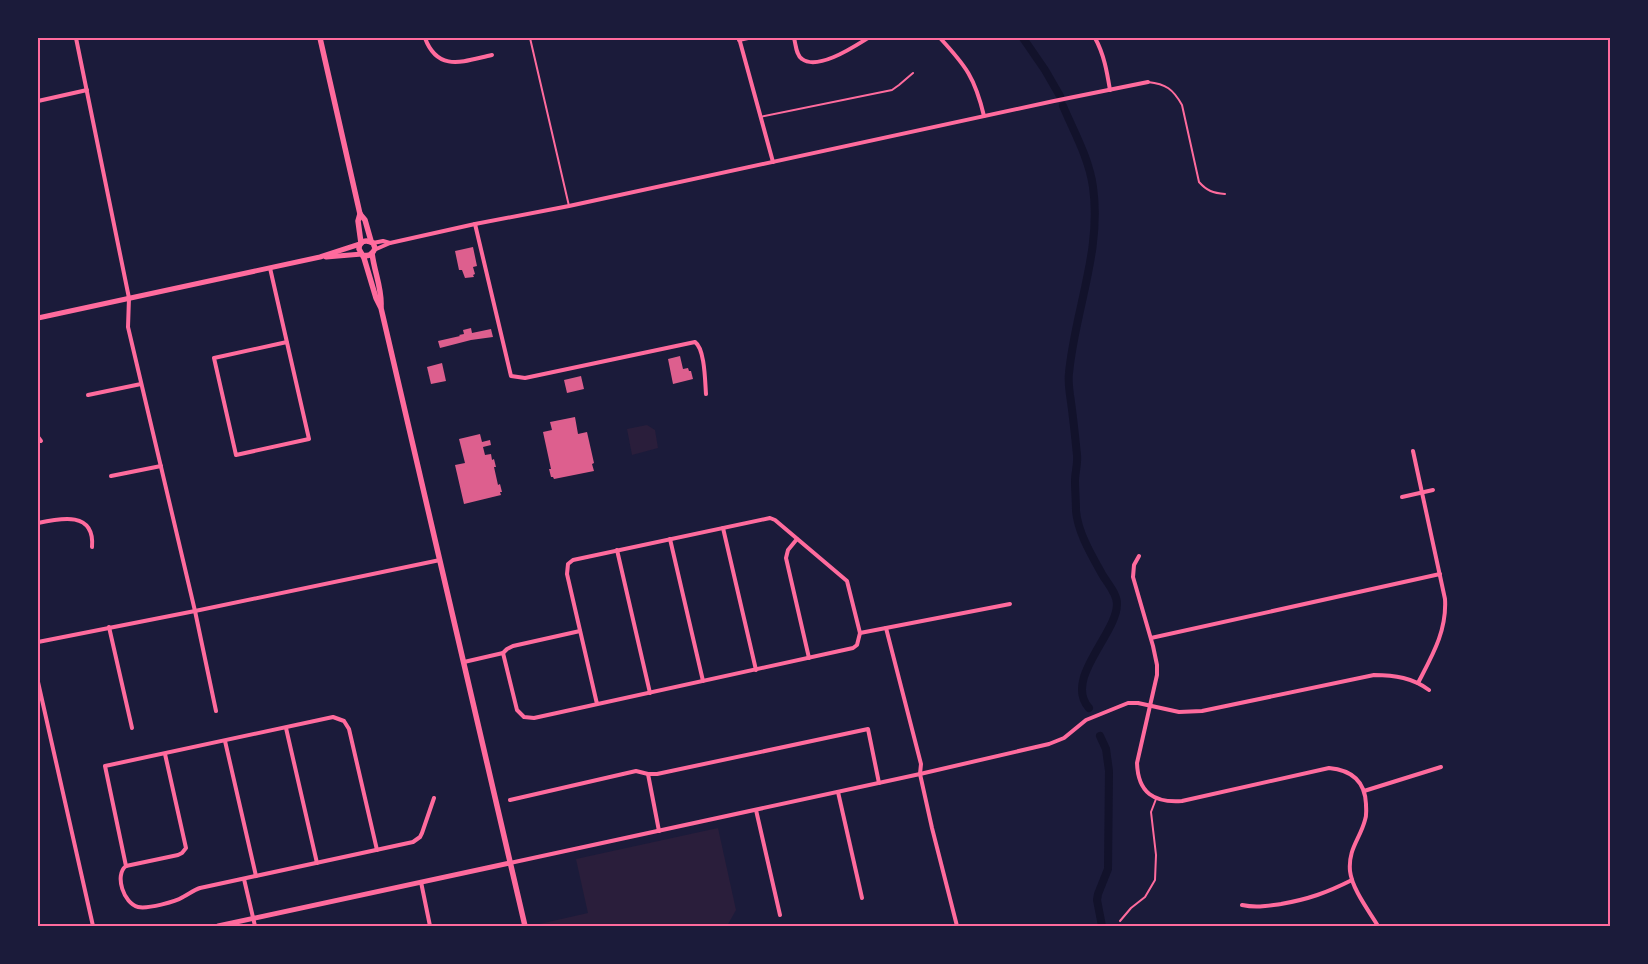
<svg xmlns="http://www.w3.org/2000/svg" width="1648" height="964" viewBox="0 0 1648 964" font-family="'Fira Sans',sans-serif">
	<rect width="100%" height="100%" fill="#1b1b3a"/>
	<g fill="#2a1e3b">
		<polygon points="647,425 655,430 658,448 632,455 627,429"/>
		<polygon points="718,828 736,910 727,926 535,926 535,925 588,913 576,859"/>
	</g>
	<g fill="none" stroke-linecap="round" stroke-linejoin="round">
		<g stroke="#12122b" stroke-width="8">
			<polyline points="1023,38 1045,70 1060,96"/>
			<path d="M 1063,106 C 1074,132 1089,158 1093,187 C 1102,251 1075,310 1069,373 C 1068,380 1069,387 1070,395 C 1073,415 1075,435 1077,455 C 1078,464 1075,472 1075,481 C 1075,491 1076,501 1076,511 C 1078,533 1092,556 1102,574 C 1107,583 1117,593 1117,604 C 1117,634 1063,679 1089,708"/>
			<polyline points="1100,736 1106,749 1109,771 1108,869 1098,894 1097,900 1102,926"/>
		</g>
	</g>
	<g fill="#dd5f8e">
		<polygon points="473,247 477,266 473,267 475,274 473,275 474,277 465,278 462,270 459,270 455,251"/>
		<polygon points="471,328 472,333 491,329 493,337 471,340 440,348 438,341 460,336 459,335 464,334 463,330"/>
		<polygon points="680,356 683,369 688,368 689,371 691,371 693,379 673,384 668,359"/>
		<polygon points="442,363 446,381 431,384 427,367"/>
		<polygon points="581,376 584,389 567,393 564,380"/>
		<polygon points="575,417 578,434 587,432 594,463 592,464 594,471 554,479 553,477 551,477 549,469 551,469 543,432 552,430 550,422"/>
		<polygon points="480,434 482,442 490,440 491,445 483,447 485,455 491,454 492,460 494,459 496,467 494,467 498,485 500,484 502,492 500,492 501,495 464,504 455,465 465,463 459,439"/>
	</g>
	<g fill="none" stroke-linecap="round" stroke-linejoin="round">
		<g stroke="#ff6b9d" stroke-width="2">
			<polyline points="530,38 569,206"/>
			<path d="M 1148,82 C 1166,84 1173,89 1182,105 L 1199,182 C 1207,191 1213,193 1225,194"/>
			<polyline points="760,117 892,90 899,85 913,73"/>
			<polyline points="1120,921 1131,908 1145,897 1155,880 1156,855 1151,812 1156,799"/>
		</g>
		<g stroke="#ff6b9d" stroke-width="4">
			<polyline points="76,38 129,298 128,327 195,611 216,711"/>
			<path d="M 425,38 C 438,73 464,61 492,55"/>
			<polyline points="739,38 773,162"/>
			<path d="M 794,38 C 796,45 796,55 802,59 C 818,71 855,46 868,38"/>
			<path d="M 940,38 C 966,66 975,78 984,116"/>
			<path d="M 1095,38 C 1104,54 1107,72 1110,90"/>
			<polyline points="739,40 748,38"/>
			<polyline points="38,101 87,90"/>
			<path d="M 475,224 L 511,376 L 525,378 L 695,342 C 705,349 705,382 706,394"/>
			<polyline points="373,243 383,241 390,243"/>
			<polyline points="374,250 390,243 475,224 569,206 1054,101 1148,82"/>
			<polyline points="270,268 309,439 236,455 214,358 287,342"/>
			<polyline points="88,395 141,384"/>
			<polyline points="38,437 41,441"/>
			<path d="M 1413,451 L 1445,599 C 1447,631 1432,656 1418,683"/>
			<polyline points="111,476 161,466"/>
			<polyline points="1402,497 1433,490"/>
			<path d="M 38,523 C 61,518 95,511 92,547"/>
			<polyline points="723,528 756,670"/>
			<polyline points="670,539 703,681"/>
			<polyline points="797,539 788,550 786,558 809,658"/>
			<polyline points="617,550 650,693"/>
			<path d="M 1139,556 L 1134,565 L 1133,577 L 1153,646 L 1157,665 L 1157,675 L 1137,763 C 1138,793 1154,803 1182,801 L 1329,768 C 1351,770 1365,781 1366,804 C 1366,809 1367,815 1365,820 C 1360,839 1348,849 1350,871 C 1352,889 1369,911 1378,926"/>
			<polyline points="109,627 132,728"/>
			<polyline points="886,628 921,764 920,774 932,828 957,926"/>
			<polyline points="860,633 1010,604"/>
			<polyline points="1151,638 1440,574"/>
			<polyline points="38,642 195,611 440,560"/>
			<polyline points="503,653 517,710 524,717 534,718 853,648 857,645 860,633 847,581 775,520 770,518 573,560 568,564 567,574 597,704"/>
			<polyline points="464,662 503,653 507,649 513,646 580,631"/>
			<polyline points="38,682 93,926"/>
			<polyline points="286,728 317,863"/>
			<polyline points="225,741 256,876"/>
			<path d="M 165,754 L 186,848 L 182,853 L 178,855 L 126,866 C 114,875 124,904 138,907 C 148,909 175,902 183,897 C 189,894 194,890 200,888 L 413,842 L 420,837 L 422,833 L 434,798"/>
			<polyline points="648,774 657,774 868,729 879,783"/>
			<polyline points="1364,791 1441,767"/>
			<polyline points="838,792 862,898"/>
			<polyline points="510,800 636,771 648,774 659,831"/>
			<polyline points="756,810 780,915"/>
			<path d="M 510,863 L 920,774 L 1049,744 L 1064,738 L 1086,720 L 1128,703 L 1138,703 L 1179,712 L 1202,711 L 1374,675 C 1395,675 1413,678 1429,690"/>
			<polyline points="126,866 105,766 333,717 344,721 349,729 377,850"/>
			<polyline points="244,879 255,926"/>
			<polyline points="421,882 430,926"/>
			<path d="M 1242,905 C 1256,908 1267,906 1281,904 C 1309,899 1326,893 1352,880"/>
		</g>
		<g stroke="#ff6b9d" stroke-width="5">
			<polyline points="326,257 362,254"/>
			<polyline points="38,318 320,257 360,244"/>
			<polyline points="218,926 510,863"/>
		</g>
		<g stroke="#ff6b9d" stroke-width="5.5">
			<polyline points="320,38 360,214 365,220 371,241"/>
			<polyline points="360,214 358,221 361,243"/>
			<path d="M 372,253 C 374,271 382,288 381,306"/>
			<path d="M 363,255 C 369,257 373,254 375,248 L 373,243 C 366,239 359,241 359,249 L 364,258 L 376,298 L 381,308 L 525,926"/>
		</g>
	</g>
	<rect width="1648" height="964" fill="none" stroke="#1b1b3a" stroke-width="78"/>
	<rect x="39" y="39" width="1570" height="886" fill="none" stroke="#ff6b9d" stroke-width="2"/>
</svg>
